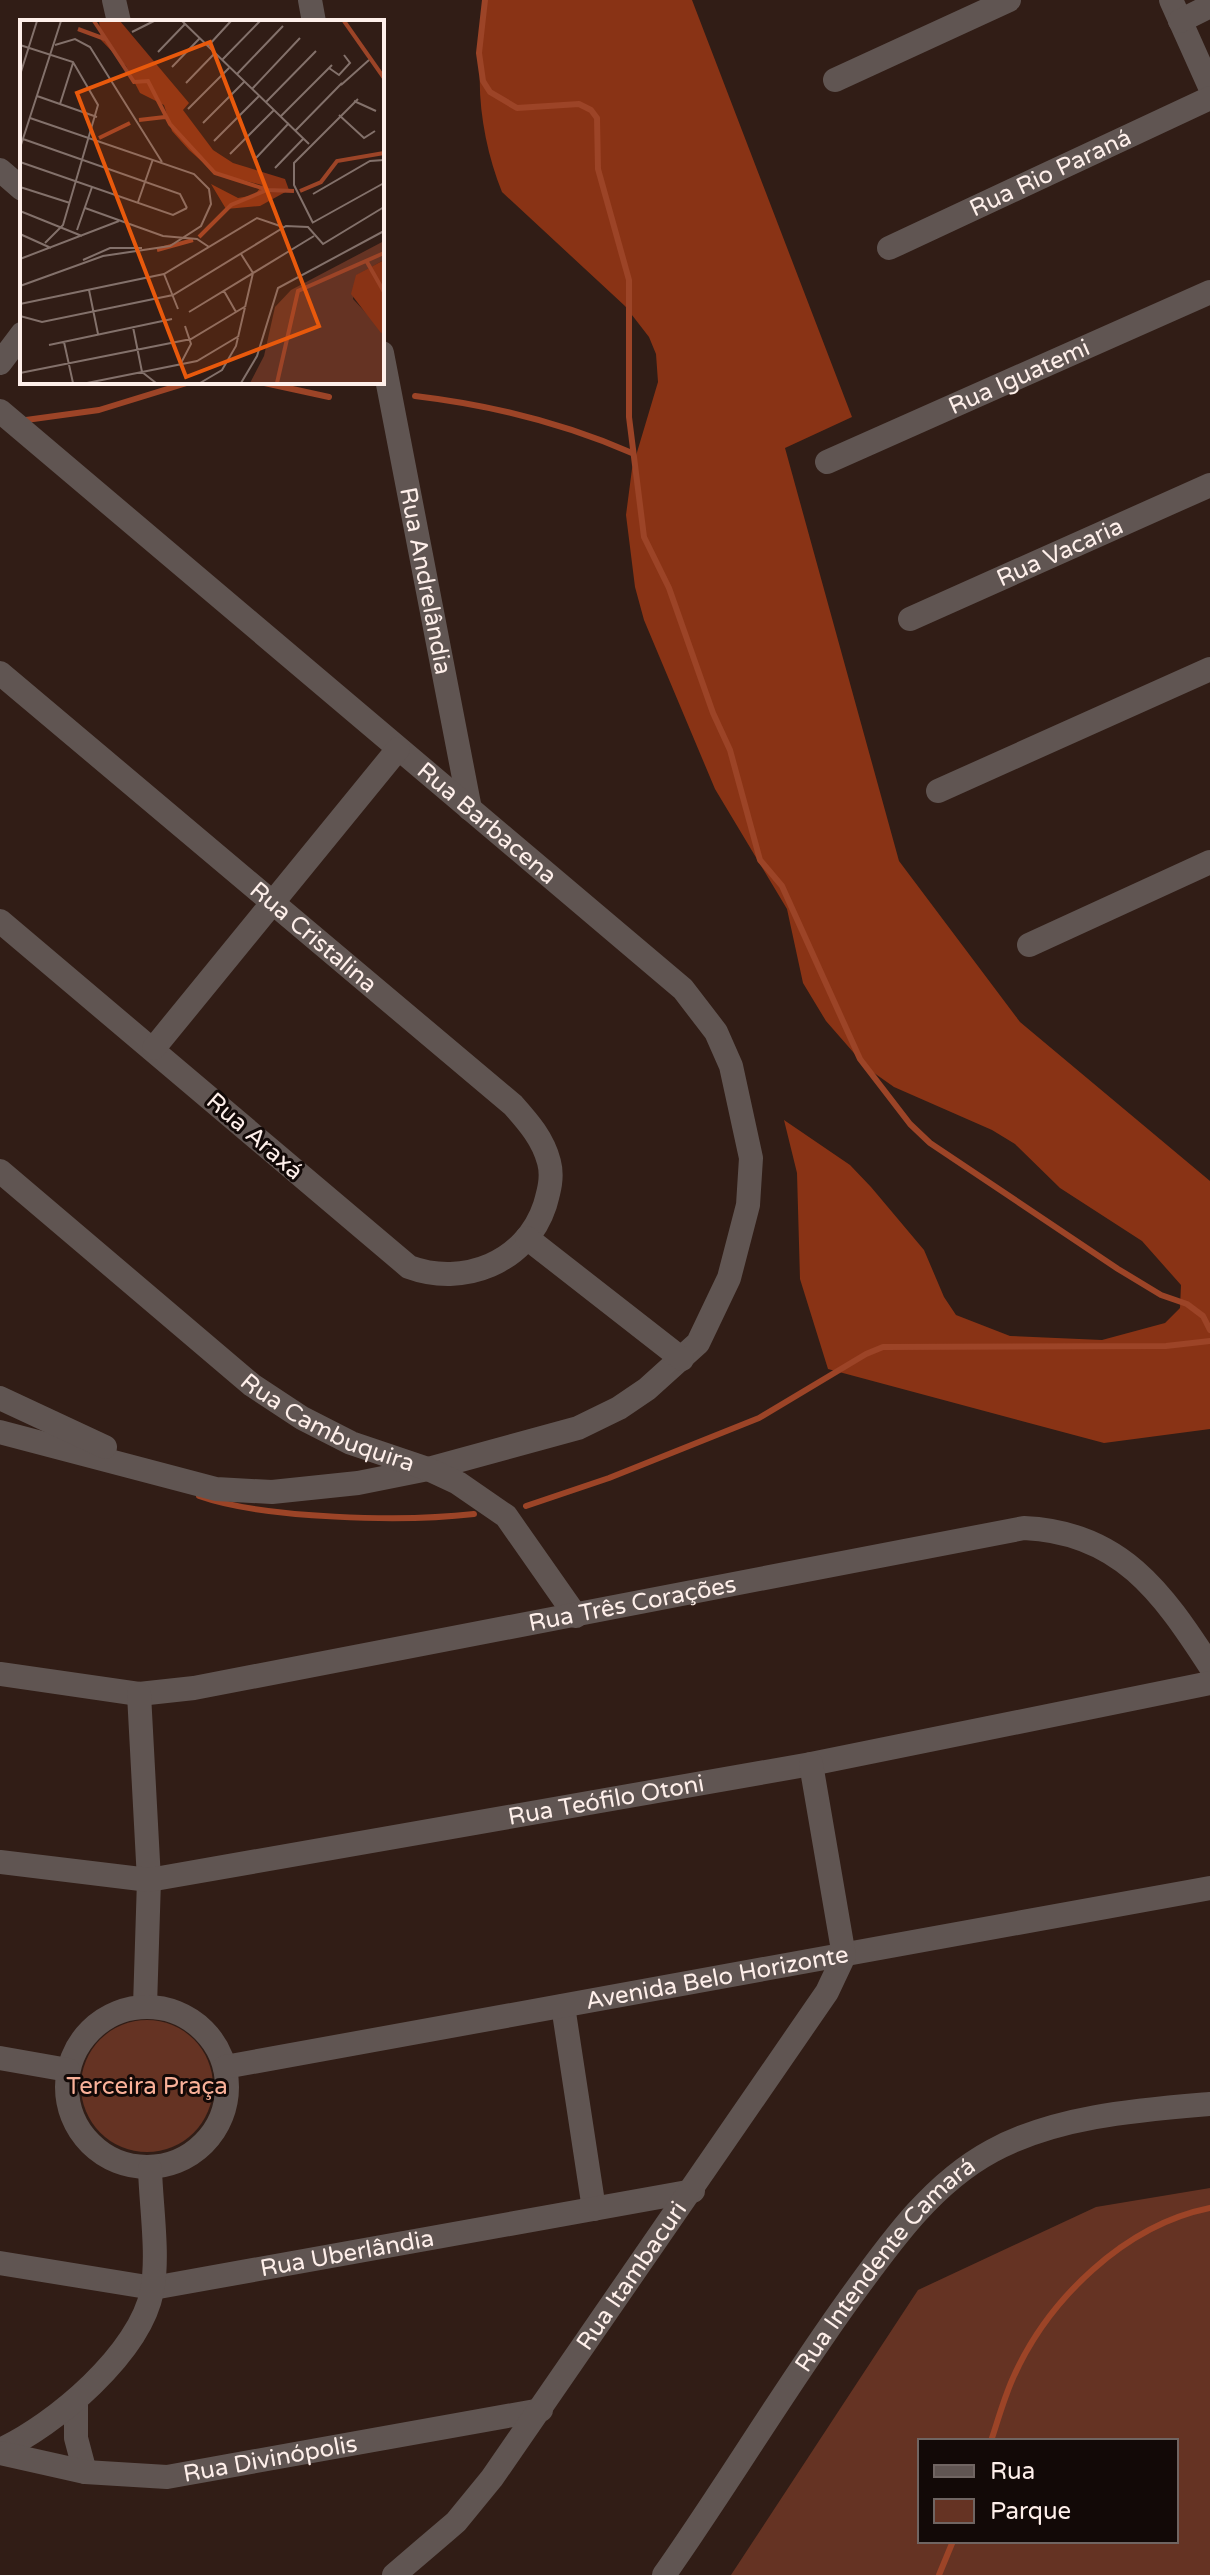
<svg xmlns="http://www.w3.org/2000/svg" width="1210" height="2575" viewBox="0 0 1210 2575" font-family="'Varela Round',sans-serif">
	<rect width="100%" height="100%" fill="#311d16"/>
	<g fill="#653323" fill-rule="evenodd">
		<circle cx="147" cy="2086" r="66"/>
		<path d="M 1210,2188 L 1210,2575 L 731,2575 L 918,2290 L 1096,2207 ZM 920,2441 L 1176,2441 L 1176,2541 L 920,2541 Z"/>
	</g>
	<path fill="#893315" d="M 483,0 L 692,0 L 852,417 L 785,448 L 899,861 L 1020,1022 L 1210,1181 L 1210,1429 L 1104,1443 L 828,1369 L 800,1279 L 797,1173 L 784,1120 L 850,1165 L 871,1187 L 924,1250 L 944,1297 L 956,1315 L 1010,1336 L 1102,1340 L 1165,1323 L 1180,1308 L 1181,1285 L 1142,1241 L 1060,1188 L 1015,1144 L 992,1130 L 894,1087 L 867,1068 L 826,1021 L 803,983 L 787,909 L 715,789 L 644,620 L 635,587 L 626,515 L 632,469 L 658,382 L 656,354 L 649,337 L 625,306 L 502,192 C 487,155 478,109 480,69 C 481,46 486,23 483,0 Z"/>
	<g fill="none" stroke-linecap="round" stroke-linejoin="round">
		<g stroke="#9c4427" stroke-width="6">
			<polyline points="485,0 479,53 483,81 490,92 517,108 579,104 591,110 597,118 598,169 629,280 629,417 644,537 669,588 713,713 730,750 760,860 782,886 860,1059 910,1124 930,1143 1118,1269 1161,1295 1187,1304 1203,1316 1210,1330"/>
			<polyline points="260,382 329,397"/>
			<path d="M 415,396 C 491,405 561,422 632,453"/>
			<polyline points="26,420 99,410 190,382"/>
			<path d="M 199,1496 C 264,1519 404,1522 474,1514"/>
			<polyline points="526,1506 609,1478 759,1418 866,1354 883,1347 1166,1346 1210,1341"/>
			<path d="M 991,2441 C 998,2420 1004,2398 1013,2378 C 1048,2299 1125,2225 1210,2208"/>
			<polyline points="939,2575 953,2541"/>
		</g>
		<g stroke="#605552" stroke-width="24">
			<polyline points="114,0 119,22"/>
			<polyline points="310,0 314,22"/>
			<polyline points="1171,0 1210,87"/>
			<polyline points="1180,21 1210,6"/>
			<polyline points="835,80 1009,0"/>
			<polyline points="0,170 22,189"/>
			<path id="s1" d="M 889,248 L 1210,98"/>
			<path id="s2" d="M 382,353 L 470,809"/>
			<polyline points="0,363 22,334"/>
			<path id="s3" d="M 0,411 L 683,989 L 716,1032 L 731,1066 L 751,1158 L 748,1205 L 729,1278 L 698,1343 L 647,1389 L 619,1408 L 578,1428 L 428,1469 L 358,1483 L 272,1492 L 216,1489 L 0,1432"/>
			<path id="s4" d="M 827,462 L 1210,292"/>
			<path id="s5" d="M 910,619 L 1210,485"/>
			<path id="s6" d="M 0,673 L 513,1105 C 529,1123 543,1139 549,1162 C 553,1177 549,1191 545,1205 C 526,1263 463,1287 409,1267 L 0,921"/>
			<polyline points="938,791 1210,669"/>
			<polyline points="1029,945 1210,862"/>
			<polyline points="154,1048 398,749"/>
			<path id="s7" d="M 0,1171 L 252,1385 L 302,1418 L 351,1443 L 428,1469 L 458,1483 L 506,1516 L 576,1616"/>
			<polyline points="527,1238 682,1359"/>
			<polyline points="0,1398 105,1447"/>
			<path id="s8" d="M 0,1674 L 139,1694 L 194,1688 L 1024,1528 C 1120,1532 1162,1592 1210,1666"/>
			<polyline points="139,1694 149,1880 145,2006"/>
			<path id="s9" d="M 0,1862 L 149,1880 L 811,1764 L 1210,1683"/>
			<polyline points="563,2006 594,2209"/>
			<circle cx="147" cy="2087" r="80"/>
			<polyline points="0,2058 68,2070"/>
			<path id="s10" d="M 225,2067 L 1210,1888"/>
			<path id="s11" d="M 0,2263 L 153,2288 L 693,2191"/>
			<polyline points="76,2401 76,2438 85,2472"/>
			<path d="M 0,2450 C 55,2425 140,2353 152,2291 C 159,2256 151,2206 150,2169"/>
			<path id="s12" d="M 0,2453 L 85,2472 L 167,2477 L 541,2410"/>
			<path id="s13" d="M 394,2575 L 456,2522 L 492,2478 L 827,1992 L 844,1956 L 811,1764"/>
			<path id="s14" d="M 664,2575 C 728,2484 785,2388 850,2298 C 890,2243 931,2184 992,2151 C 1056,2116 1139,2110 1210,2104"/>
		</g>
	</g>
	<g text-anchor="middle" stroke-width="6" stroke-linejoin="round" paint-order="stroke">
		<g font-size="24" fill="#feefea" stroke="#120907">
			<text dy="8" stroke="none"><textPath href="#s1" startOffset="178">Rua Rio Paraná</textPath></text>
			<text dy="8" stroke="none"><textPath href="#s4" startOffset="210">Rua Iguatemi</textPath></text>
			<text dy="8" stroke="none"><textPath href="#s5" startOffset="164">Rua Vacaria</textPath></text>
			<text dy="8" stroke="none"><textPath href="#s2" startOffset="232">Rua Andrelândia</textPath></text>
			<text dy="8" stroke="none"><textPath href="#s3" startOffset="638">Rua Barbacena</textPath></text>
			<text dy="8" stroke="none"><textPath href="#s6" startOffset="410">Rua Cristalina</textPath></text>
			<text transform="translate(255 1136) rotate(41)" y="8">Rua Araxá</text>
			<text dy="8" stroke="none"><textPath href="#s7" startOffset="416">Rua Cambuquira</textPath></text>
			<text dy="8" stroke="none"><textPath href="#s8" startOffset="642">Rua Três Corações</textPath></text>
			<text dy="8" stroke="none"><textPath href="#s9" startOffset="614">Rua Teófilo Otoni</textPath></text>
			<text dy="8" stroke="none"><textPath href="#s10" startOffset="500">Avenida Belo Horizonte</textPath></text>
			<text dy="8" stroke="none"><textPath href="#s11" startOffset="352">Rua Uberlândia</textPath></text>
			<text dy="8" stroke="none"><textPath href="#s14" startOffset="382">Rua Intendente Camará</textPath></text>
			<text dy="8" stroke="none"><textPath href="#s13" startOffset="384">Rua Itambacuri</textPath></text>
			<text dy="8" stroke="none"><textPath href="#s12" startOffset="274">Rua Divinópolis</textPath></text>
		</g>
		<g font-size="24" fill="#fab199" stroke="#120907">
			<text x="147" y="2094">Terceira Praça</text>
		</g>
	</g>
	<g transform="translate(20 20)">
		<rect width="364" height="364" fill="#311d16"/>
		<path d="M 364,221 L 364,240 L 337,255 L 333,279 L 364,312 L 364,363 L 230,363 L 244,336 L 255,287 L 271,270 Z" fill="#653323"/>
		<path d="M 79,1 L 100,1 L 169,83 L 163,90 L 193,130 L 213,143 L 265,159 L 269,170 L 240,186 L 206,189 L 191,164 L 218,178 L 235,175 L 242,165 L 195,153 L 169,130 L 152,111 L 144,85 L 120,73 L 106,46 L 81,20 ZM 364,240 L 364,312 L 361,313 L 331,274 L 336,255 Z" fill="#893315"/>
		<path fill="none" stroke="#9c4427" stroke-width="4" d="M 74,1 L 114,62 L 128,61 L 150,104 L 195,153 L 248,170 L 274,171M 324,1 L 364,58M 58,9 L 85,19M 119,100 L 145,97M 79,118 L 110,103M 280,171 L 301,162 L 317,141 L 364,133M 179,217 L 211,185 L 247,170M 137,230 L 173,220M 347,242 L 364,272M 257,363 L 278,271 L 364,233"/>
		<path fill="none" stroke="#83716b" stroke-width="2" d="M 162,1 L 289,124M 112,12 L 134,1M 0,25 L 53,42 L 78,85 L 43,205 L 25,223M 35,25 L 55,19 L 70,27 L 142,142M 188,26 L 211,1M 138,32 L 165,4M 202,40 L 240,1M 152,47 L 180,18M 309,48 L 319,55 L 330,43 L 324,35M 217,54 L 263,6M 0,55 L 17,1M 166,63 L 195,33M 321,65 L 349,40M 232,69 L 280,18M 17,76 L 77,97M 334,81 L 356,91M 246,82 L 296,31M 40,84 L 53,43M 168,89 L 209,48M 319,95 L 344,118 L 355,111M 261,96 L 312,45M 183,103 L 224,62M 275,111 L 322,63M 3,119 L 160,174 L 167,188M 194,121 L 239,76M 0,128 L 41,1M 210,134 L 254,90M 236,138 L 269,103M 0,142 L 153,195 L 167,188M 255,148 L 283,119M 0,167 L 50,183M 293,174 L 350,141 L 364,140M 118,182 L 133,139M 65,188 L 143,216 L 177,219 L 189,227M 0,191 L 62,216M 292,203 L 364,163M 293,203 L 274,165 L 274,143 L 338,79M 57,210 L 72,167M 0,214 L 31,228M 0,239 L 99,201M 63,240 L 90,228 L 122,228M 144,254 L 158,289M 0,266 L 83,236 L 150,226 L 181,206 L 191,184 L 189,169 L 174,154 L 10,98M 69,270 L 78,314M 204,271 L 216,292M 0,284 L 144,254 L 237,198 L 263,207M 169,292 L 294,216M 0,296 L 22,302 L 153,275 L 266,206 L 288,207 L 303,224 L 364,187M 113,307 L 122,352 L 136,363M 44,322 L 53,363M 29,325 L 152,299M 161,343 L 171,324 L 165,306M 0,353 L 171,319 L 226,286M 67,363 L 177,341 L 219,316M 180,363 L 202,350 L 216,326 L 233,253 L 221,234M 221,363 L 237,336 L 258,268 L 364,211"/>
		<path fill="#e8590c" fill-opacity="0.15" stroke="#e8590c" stroke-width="4" d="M 190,22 L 299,306 L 166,357 L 57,73 Z"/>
		<rect width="364" height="364" fill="none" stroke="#feefea" stroke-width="4"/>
	</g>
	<rect x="918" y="2439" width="260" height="104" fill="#120907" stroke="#706562" stroke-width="2"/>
	<rect x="934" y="2465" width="40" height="12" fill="#605552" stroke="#706562" stroke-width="2"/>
	<text x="990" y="2479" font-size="24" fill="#feefea">Rua</text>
	<rect x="934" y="2499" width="40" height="24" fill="#653323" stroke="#706562" stroke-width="2"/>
	<text x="990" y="2519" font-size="24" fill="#feefea">Parque</text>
</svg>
